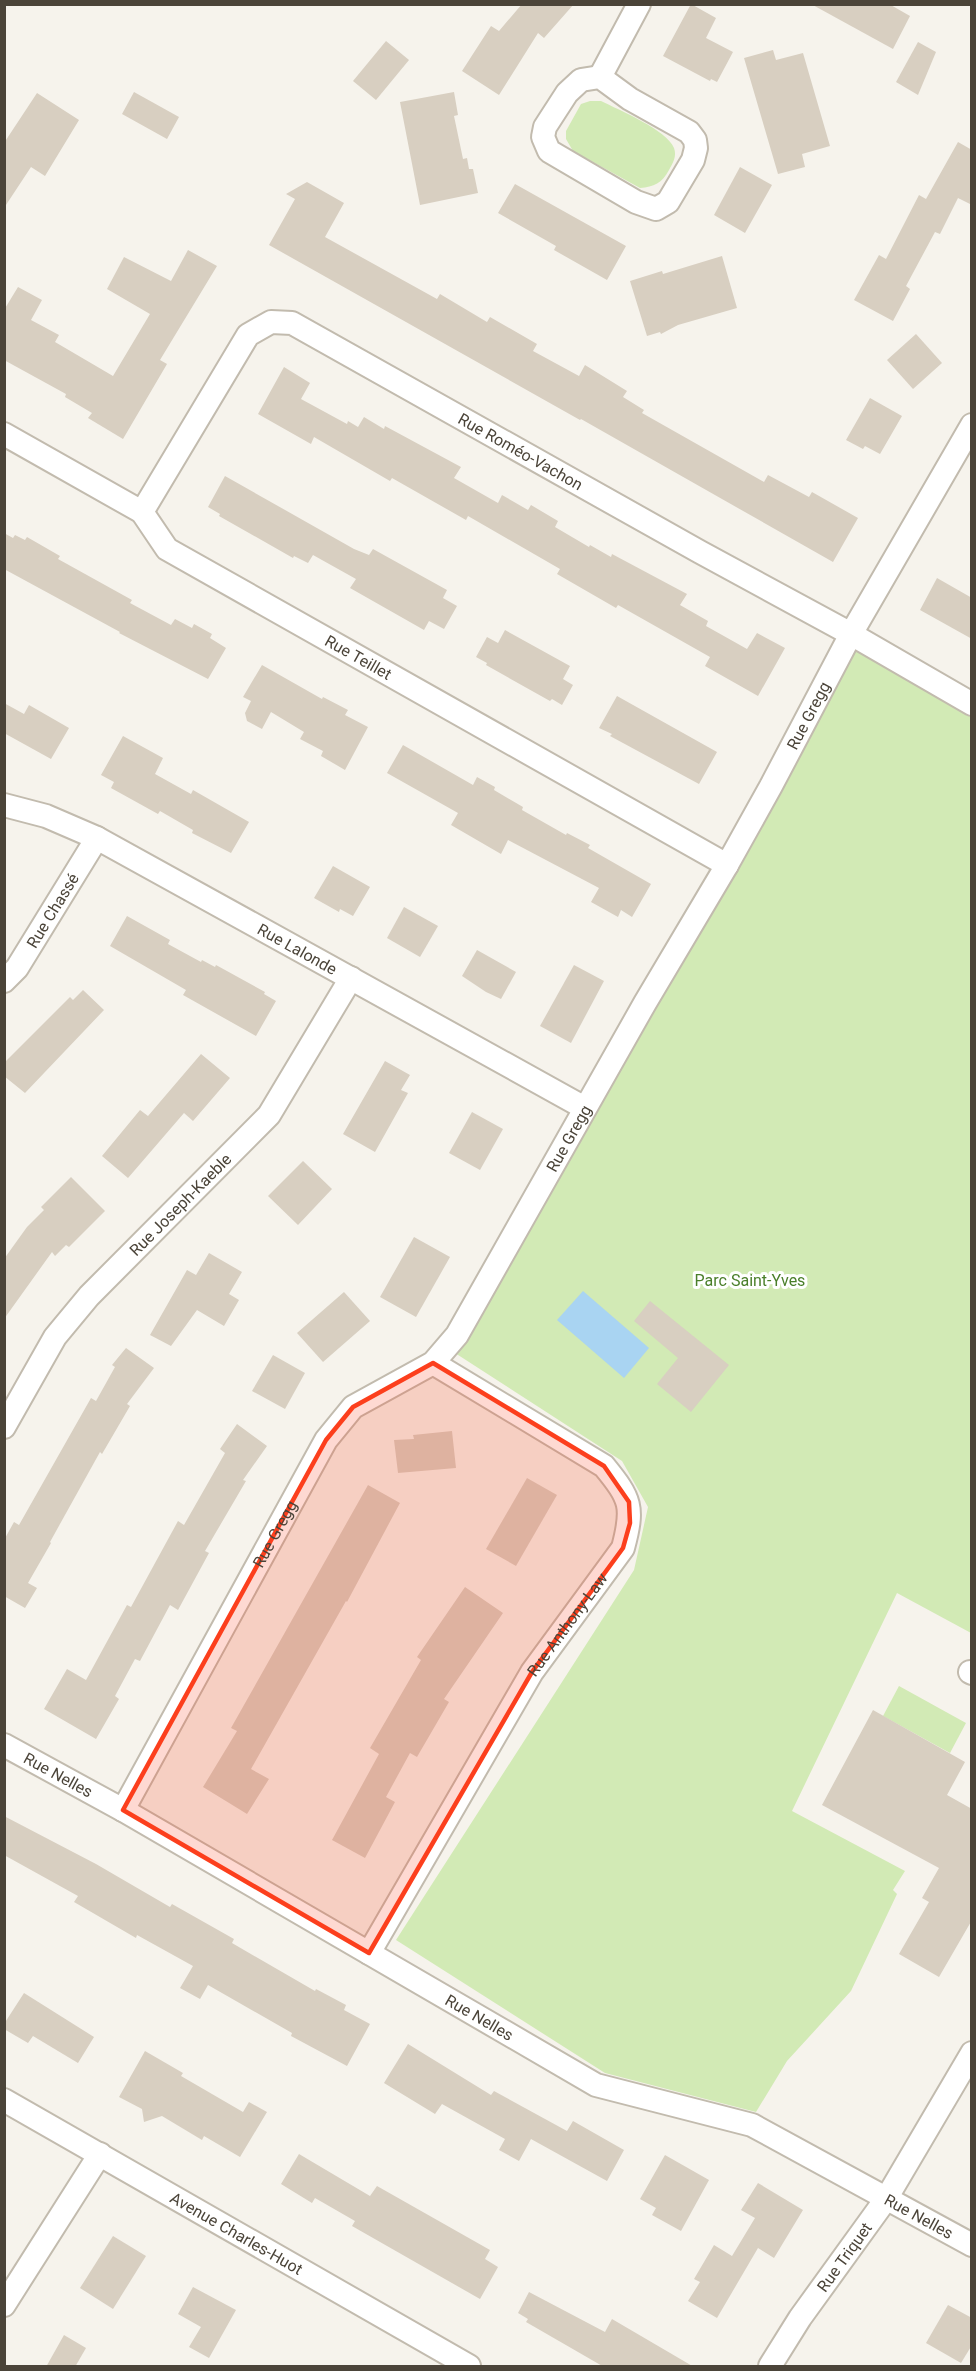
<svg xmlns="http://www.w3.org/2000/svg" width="976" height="2371" viewBox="0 0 976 2371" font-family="Roboto,sans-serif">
	<rect width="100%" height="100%" fill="#f6f3ec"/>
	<g fill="#d2eab5">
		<path d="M 590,101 L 601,101 C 619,110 667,130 674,148 C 677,156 673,163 669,170 C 662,183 654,187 640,188 L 573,151 L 566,139 L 566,131 L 581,104 Z"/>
		<polygon points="856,644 972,709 971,1633 897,1593 792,1811 905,1871 893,1890 897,1894 851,1991 787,2061 756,2112 605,2073 396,1940 634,1570 648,1507 622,1461 455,1353"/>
		<polygon points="899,1686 966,1723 950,1753 883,1716"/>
	</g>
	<polygon fill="#a9d4f2" points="583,1291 649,1348 624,1378 557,1320"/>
	<g fill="#d8cfc1">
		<polygon points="522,4 574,4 544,38 538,33 499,95 462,71 491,26 499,31"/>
		<polygon points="691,4 716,18 706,38 733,52 717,82 711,79 710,81 663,56"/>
		<polygon points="811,4 889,4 910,16 893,49"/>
		<polygon points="386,41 409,60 376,100 353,81"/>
		<polygon points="918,42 936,52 918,95 896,82"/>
		<polygon points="773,50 776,60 803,53 830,146 802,154 805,167 778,174 744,58"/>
		<polygon points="134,92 179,117 167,139 122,114"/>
		<polygon points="454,92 458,115 454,116 463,159 467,158 469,169 473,169 478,193 420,205 400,102"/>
		<polygon points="37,93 79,120 45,176 31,167 4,208 4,143"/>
		<polygon points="958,142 972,150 972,205 958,198 940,234 935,232 906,286 910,289 893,321 854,300 879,255 886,259 919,195 926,199"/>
		<polygon points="740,167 772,185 745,233 714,215"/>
		<polygon points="307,182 344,203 325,237 437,299 440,294 487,322 490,317 537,344 533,351 579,376 585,365 627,391 623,397 644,410 642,413 764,482 768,475 809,497 812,492 858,518 833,562 581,419 580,420 269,245 295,199 286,194"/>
		<polygon points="515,184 626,246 607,280 554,250 556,246 498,213"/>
		<polygon points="188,250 217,266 160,360 167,364 123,439 88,418 92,413 65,397 66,394 4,360 4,310 18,287 42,300 31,320 59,335 55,342 113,376 150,314 107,289 124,257 171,281"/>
		<polygon points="722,256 737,308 678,325 661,334 660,332 647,336 630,281 662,271 663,274"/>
		<polygon points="916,334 942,363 913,389 887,360"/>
		<polygon points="284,367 310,383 301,399 347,424 348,421 358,427 364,417 384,429 385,426 461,467 454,478 498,503 502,495 528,510 531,505 558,521 555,527 589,547 590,545 611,557 612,554 687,594 680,605 708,621 706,626 747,649 757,633 785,648 758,696 705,666 710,657 618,605 616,608 557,574 560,569 468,516 466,520 392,478 390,481 314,437 311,444 258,414"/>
		<polygon points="870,398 902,416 880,454 865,446 863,449 846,440"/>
		<polygon points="225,476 354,549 369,555 373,549 447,590 443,598 457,606 444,629 429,621 424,630 350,588 356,579 313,555 308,563 294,556 293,558 219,516 220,514 208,507"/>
		<polygon points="4,533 13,538 15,535 25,540 27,537 60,556 58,559 132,600 130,603 171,625 175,619 192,628 194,624 212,634 210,638 226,648 208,679 119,633 120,632 4,569"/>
		<polygon points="937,578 972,598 972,639 920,610"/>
		<polygon points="505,630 570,666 563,679 573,685 562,705 552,699 550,701 486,665 487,663 476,657 487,637 498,643"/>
		<polygon points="262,665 322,699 323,697 348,710 345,715 368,727 345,770 321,756 323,751 300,739 304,732 271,712 262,729 247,721 245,713 251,701 243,697"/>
		<polygon points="617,696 717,752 699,784 610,736 612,734 599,728"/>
		<polygon points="4,703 24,714 29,705 69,728 51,759 4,733"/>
		<polygon points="123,736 163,758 155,774 191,794 193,790 249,822 231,853 192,833 193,830 160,811 158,814 111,788 114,782 101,775"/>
		<polygon points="403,745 473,785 477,777 495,787 494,790 523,807 522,810 566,835 567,833 590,845 588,848 651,884 632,917 621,910 618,917 591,902 599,888 508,840 501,854 451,825 458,813 387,773"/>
		<polygon points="333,866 370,887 353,916 340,909 339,912 314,898"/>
		<polygon points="404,907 438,926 420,957 387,938"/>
		<polygon points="127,916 170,940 168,944 201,962 202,960 215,967 216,965 265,992 264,994 276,1001 256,1036 183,995 186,990 110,946"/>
		<polygon points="477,950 516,972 501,999 486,992 462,976"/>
		<polygon points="574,965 604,981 571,1043 540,1026"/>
		<polygon points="83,990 104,1010 25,1093 4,1076 4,1063 70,997 73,1000"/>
		<polygon points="201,1054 230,1078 193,1121 184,1113 128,1178 102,1156 140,1110 148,1116"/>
		<polygon points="385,1061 410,1075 401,1090 408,1093 375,1152 343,1134"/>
		<polygon points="472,1112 503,1129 480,1170 449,1153"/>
		<polygon points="303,1161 332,1189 298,1225 268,1196"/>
		<polygon points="71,1177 105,1211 69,1247 66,1245 55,1256 52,1252 4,1319 4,1259 27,1227 44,1210 41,1207"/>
		<polygon points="414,1237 450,1257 416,1317 380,1297"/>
		<polygon points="209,1253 242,1272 229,1294 239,1300 224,1326 197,1310 171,1346 150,1335 187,1270 196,1275"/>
		<polygon points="344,1292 370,1321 323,1362 297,1333"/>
		<polygon points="650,1301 729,1365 691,1412 657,1384 678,1358 634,1321"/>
		<polygon points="126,1348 154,1368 127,1404 130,1406 102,1454 100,1452 50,1542 51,1543 28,1583 37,1588 25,1608 4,1596 4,1540 14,1522 19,1525 91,1398 96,1401 115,1367 112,1365"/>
		<polygon points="273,1355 305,1373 285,1409 252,1391"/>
		<polygon points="237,1424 267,1446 243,1480 246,1481 205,1551 209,1553 178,1610 170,1605 140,1661 135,1659 115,1696 119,1699 96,1739 44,1709 67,1669 86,1680 127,1605 131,1607 178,1521 184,1525 225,1453 220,1449"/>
		<polygon points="452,1431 456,1468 398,1473 394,1440 414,1439 413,1435"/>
		<polygon points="527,1478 557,1495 516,1566 486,1549"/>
		<polygon points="368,1485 400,1503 347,1602 346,1601 251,1769 269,1779 247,1814 203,1787 237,1731 231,1728"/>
		<polygon points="465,1587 503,1613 444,1699 449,1702 417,1757 410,1753 386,1797 395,1802 365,1858 332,1840 379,1754 370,1748 421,1660 417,1657"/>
		<polygon points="873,1710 965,1762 947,1795 972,1809 972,1920 939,1977 899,1954 929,1902 922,1898 939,1868 822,1805"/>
		<polygon points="4,1816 96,1864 170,1907 172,1904 234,1939 232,1943 315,1991 316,1989 346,2005 344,2010 370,2024 347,2066 291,2036 292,2033 208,1985 200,1999 180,1988 193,1966 137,1935 136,1938 74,1902 78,1896 4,1855"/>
		<polygon points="24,1993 94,2037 78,2063 33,2036 28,2043 4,2029 4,2024"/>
		<polygon points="408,2044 491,2095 494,2091 567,2131 573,2121 624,2150 607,2181 531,2139 519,2161 499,2150 505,2139 442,2104 435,2114 384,2083"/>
		<polygon points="145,2051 183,2073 181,2076 243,2112 249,2102 267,2112 240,2157 204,2136 202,2140 162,2116 144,2122 142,2109 119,2097"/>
		<polygon points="299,2154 370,2196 377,2186 490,2250 485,2259 498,2267 480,2299 352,2226 355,2221 315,2198 312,2203 281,2184"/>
		<polygon points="665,2155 709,2180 681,2231 652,2215 656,2208 640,2199"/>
		<polygon points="758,2183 803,2210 774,2258 758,2248 717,2318 688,2301 700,2282 694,2279 714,2245 732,2256 755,2218 741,2210"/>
		<polygon points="113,2236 146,2256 113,2309 80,2288"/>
		<polygon points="193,2287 236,2310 209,2358 189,2347 201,2327 178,2314"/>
		<polygon points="529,2292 605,2332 612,2319 694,2367 604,2367 526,2322 528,2319 518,2313"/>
		<polygon points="948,2305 972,2318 972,2345 961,2363 926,2343"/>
		<polygon points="64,2335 86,2348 75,2367 46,2367"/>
	</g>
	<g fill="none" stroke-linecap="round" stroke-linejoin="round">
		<g stroke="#c2bbae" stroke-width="26">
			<g id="street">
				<polygon points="600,77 630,99 689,132 695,140 696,148 693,160 668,202 656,209 636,202 549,151 543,137 545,127 567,93 581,80"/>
				<polyline points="600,77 639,4"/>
				<path id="s1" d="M 4,434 L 142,512 L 167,549 L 727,865"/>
				<path id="s2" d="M 142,512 L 248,335 L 271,322 L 292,323 L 700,552 L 851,634 L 972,704"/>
				<path id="s3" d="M 4,805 L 46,816 L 97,838 L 585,1108"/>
				<path id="s4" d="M 4,981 L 17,968 L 97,838"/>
				<path id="s5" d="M 4,1427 L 55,1337 L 89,1296 L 269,1115 L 351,978"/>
				<polyline points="970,1672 972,1673"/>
				<path id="s6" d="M 4,1745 L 123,1810 L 596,2085 L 752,2125 L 972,2245"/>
				<path id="s7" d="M 123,1810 L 326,1440 L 353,1407 L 433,1363 L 457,1335 L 645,1003 L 727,865 L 771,786 L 851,634 L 972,425"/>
				<path id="s8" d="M 369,1953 L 532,1672 L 623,1548 C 634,1507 631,1499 604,1466 L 433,1363"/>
				<path id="s9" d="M 4,2100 L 469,2366"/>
				<polyline points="4,2305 100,2154"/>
				<path id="s10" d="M 770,2366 L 800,2318 L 886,2199 L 972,2053"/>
			</g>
		</g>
		<use href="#street" stroke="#fff" stroke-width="22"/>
	</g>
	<path fill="#fc3f1d" fill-opacity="0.2" stroke="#fc3f1d" stroke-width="4.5" stroke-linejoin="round" d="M 433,1363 L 604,1466 L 629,1502 L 630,1523 L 623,1548 L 532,1672 L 369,1953 L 123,1810 L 326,1440 L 353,1407 Z"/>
	<g text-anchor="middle" stroke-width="6" stroke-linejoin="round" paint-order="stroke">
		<g font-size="16" fill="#4b4439" stroke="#fff">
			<text dy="6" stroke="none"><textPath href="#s2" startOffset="516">Rue Roméo-Vachon</textPath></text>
			<text dy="6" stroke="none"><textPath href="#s1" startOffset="423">Rue Teillet</textPath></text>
			<text dy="6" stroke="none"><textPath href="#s7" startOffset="1305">Rue Gregg</textPath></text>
			<text dy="6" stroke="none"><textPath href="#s4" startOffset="86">Rue Chassé</textPath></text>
			<text dy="6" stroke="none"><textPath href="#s3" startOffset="328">Rue Lalonde</textPath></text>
			<text dy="6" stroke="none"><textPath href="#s7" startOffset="819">Rue Gregg</textPath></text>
			<text dy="6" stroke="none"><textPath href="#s5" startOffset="286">Rue Joseph-Kaeble</textPath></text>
			<text dy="6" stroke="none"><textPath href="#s7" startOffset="315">Rue Gregg</textPath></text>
			<text dy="6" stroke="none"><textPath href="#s8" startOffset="384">Rue Anthony-Law</textPath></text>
			<text dy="6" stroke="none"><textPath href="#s6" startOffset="62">Rue Nelles</textPath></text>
			<text dy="6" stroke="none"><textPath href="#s6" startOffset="548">Rue Nelles</textPath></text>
			<text dy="6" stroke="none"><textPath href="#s6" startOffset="1034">Rue Nelles</textPath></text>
			<text dy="6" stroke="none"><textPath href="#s9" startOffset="268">Avenue Charles-Huot</textPath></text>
			<text dy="6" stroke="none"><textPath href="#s10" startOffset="132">Rue Triquet</textPath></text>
		</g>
		<g font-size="16" fill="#4a7f2a" stroke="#fff">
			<text x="750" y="1286">Parc Saint-Yves</text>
		</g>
	</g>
	<rect width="976" height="2371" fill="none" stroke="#4b4439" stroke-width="12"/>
</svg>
